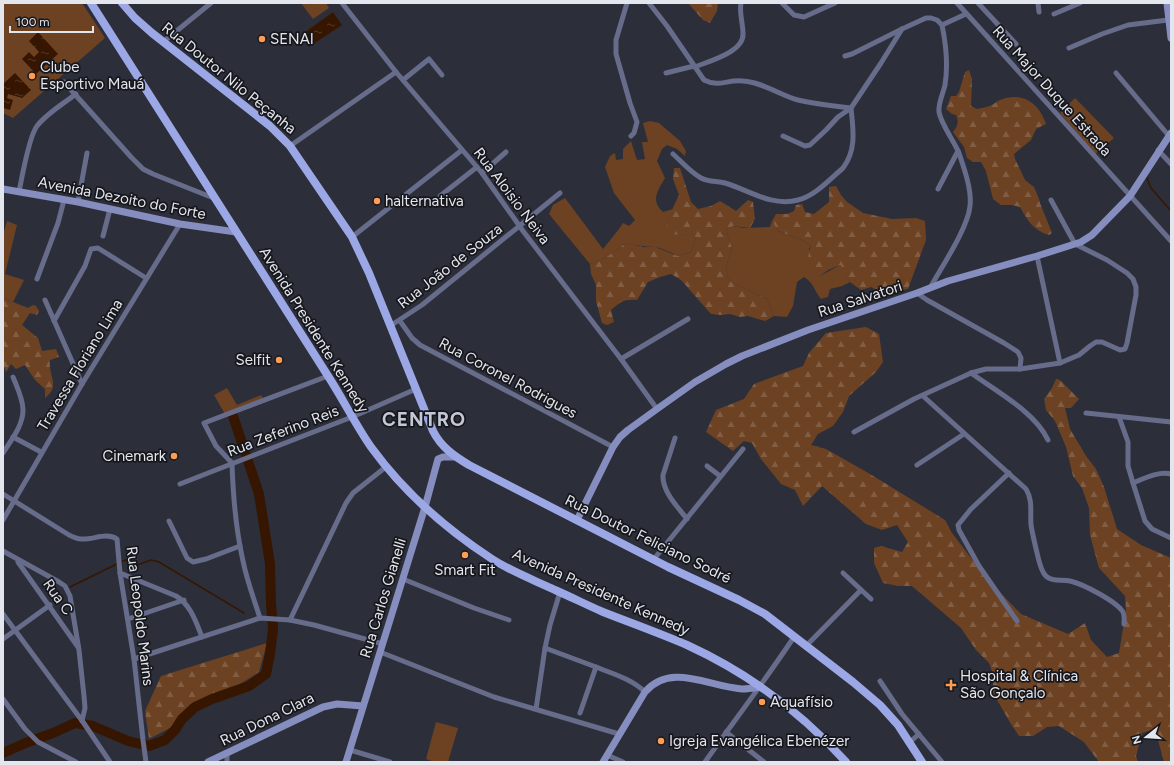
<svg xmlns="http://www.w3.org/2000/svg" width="1174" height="765" viewBox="0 0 1174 765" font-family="Figtree,sans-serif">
	<defs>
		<pattern id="forest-firs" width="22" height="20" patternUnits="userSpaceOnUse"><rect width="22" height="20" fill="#6c4223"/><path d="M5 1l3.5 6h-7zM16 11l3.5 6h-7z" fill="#815d43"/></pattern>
		<pattern id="water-ripples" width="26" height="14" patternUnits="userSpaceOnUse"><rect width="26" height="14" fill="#361600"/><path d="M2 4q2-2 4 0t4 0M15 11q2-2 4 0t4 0" fill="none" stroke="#533826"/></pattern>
	</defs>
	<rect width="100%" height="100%" fill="#2c2f3a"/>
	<g fill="#6c4223">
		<polygon points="3,3 82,3 105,38 13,118 3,113"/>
		<polygon points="301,3 326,3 329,8 313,19"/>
		<polygon points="1075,98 1114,138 1095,154 1060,113"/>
		<path d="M 650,121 L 659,123 L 680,141 L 686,151 L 685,156 L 677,149 L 667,145 L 662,149 L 657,161 L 665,178 C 658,190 650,201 663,212 L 673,209 L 666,223 L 681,235 L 693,233 L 696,238 L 691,252 L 678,256 C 670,252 662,248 654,247 C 644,246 635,246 626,243 C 614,251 604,261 590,264 L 549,214 L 553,205 L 565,198 L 603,249 L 619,229 L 623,223 L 629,226 L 635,220 L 614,193 L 605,167 L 610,156 L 615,153 L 616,160 L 623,159 L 623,149 L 631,141 L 637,160 L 645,159 L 642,142 L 648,142 L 643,123 Z"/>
		<polygon points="7,221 17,225 5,274 24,280 13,302 3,298 3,235"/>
		<path d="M 772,221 L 778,231 L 802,240 L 811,246 L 809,249 L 820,276 L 840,265 L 845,269 L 850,282 L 842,286 L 830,289 L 828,297 L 821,299 C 815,292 813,282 804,277 L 797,282 L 793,306 L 787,317 L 774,316 L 767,299 L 733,283 L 728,278 L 726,267 L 732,248 L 726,229 L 733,226 L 744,228 L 770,227 Z"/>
		<polygon points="227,388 237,405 261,395 263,398 225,414 214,395"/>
		<polygon points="436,722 458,728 448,762 435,762 426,759"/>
	</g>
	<g fill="url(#forest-firs)">
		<polygon points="688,3 718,3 717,11 710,23 703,20"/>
		<path d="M 969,70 L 972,79 L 971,106 L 977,109 C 982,108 988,107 992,105 C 995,103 997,101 1000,100 C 1022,91 1039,103 1046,124 L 1036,129 L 1031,140 L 1014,154 L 1015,159 L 1025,180 L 1034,187 L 1039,199 L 1040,203 L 1052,233 L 1049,235 C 1034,231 1027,220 1020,207 L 1011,205 L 1001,205 L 993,199 L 986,171 L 981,162 L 973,162 L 967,158 L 964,147 L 953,132 C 958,126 959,122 956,115 L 952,114 L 946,109 L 951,96 L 956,96 L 959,92 L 965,72 Z"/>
		<path d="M 674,168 L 680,168 L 691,202 L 698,209 L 711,206 L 720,201 L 736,211 L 748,200 L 753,202 L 755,219 L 750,228 L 733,226 L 726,229 L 732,248 L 726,267 L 728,278 L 733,283 L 767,299 L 774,316 L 765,321 L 748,316 L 740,317 L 730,314 L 721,315 L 711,314 L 681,280 L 671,274 L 660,277 L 648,282 L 637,300 C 624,299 620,302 611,310 L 614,322 L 607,325 L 602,323 L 596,301 L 596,285 L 591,274 L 590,264 C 604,261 614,251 626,243 L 643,247 L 655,247 L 678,256 L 691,252 L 696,238 L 693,234 L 681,235 L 671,234 L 666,223 L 679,195 L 673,179 Z"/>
		<path d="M 836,186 L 841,195 L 847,202 L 863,213 L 892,219 L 916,218 L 925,221 L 926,240 L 908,289 L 883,293 L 871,287 L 861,290 L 850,282 L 845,270 L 840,265 L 828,270 L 820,276 C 807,268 806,259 811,246 L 802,240 L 778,231 L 772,221 L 776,214 L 787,214 L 794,211 L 796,205 L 802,204 L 805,212 L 814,214 L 829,202 L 829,187 Z"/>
		<path d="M 3,298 L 28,308 L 33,305 L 36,306 L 39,311 L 37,315 L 30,313 L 22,325 L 38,338 L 42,351 L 56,349 L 59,357 L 50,360 C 48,376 61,386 45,398 L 45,389 L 35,380 L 25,365 L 16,369 L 11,364 L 6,372 L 3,364 Z"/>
		<polygon points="866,327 879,334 883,362 876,372 849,396 843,412 833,426 818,434 811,445 826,449 870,474 945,520 952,533 987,579 1021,614 1068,634 1085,623 1091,640 1107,657 1119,653 1126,611 1125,596 1099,568 1090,535 1089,508 1082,488 1073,476 1066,447 1055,421 1046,410 1044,399 1052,388 1056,379 1060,380 1079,399 1071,408 1065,408 1070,429 1086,456 1096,469 1104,487 1117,529 1141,545 1171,558 1171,762 1164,762 1155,729 1142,733 1136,756 1138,762 1099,762 1084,742 1059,726 1047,727 1033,736 1019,736 1011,724 993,693 993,674 989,663 976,650 961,628 912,586 898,586 883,583 874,563 874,548 881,546 902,552 908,542 897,525 882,530 866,524 822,486 803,506 795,490 781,484 761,459 752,443 744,441 733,451 706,432 716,410 744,399 754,384 803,366 809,353 826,333"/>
		<polygon points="267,643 259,672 168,729 149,739 145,711 161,676"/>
	</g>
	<g fill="url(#water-ripples)">
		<polygon points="333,12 342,25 309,47 301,35"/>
		<polygon points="38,32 58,54 36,74 22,59 29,52 34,57 39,52 29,41"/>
		<polygon points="15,73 31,90 22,98 8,94 7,98 13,100 10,110 3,108 3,84"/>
	</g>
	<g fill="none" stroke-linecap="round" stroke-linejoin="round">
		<g stroke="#361600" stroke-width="1.5">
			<polyline points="1147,178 1151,188 1171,211"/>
			<polyline points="70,587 125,560 137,565 151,560 159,562 244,613"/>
			<polyline points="270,629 273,631"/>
		</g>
		<polyline stroke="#361600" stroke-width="10" points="3,753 28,742 53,733 75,723 93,726 128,741 149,746 165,740 175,730 182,719 195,707 212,699 249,686 266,674 270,654 273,629 271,604 270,564 259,494 233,416"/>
		<g stroke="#666c8a" stroke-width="5">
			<polyline points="342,3 396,72 482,173 523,231 621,359 657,409"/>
			<polyline points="627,3 616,40 616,54 630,103 637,122 634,133 631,136"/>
			<path d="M 649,3 L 667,26 L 704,80 C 720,88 727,79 743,81 C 762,82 780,95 798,100 C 815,104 833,106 851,108"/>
			<polyline points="782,3 794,15 804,17 835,3"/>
			<polyline points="957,3 1171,241"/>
			<polyline points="978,3 1016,44"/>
			<polyline points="1038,3 1039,12"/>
			<polyline points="1054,14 1080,3"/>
			<polyline points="163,42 211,3"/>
			<polyline points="1069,48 1102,34 1128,25 1168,20"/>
			<polyline points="845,56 852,54 902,29 926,18 931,18 937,20 942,25 966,14"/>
			<path d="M 695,67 C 709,61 744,52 743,34 C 743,23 739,13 741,3"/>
			<polyline points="666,73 694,66"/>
			<polyline points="1116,73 1169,136"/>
			<polyline points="403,80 429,59 442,75"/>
			<polyline points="64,82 131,157 143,169 153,174 216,199"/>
			<polyline points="783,136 805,146 810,145 826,130 838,117 851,108"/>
			<polyline points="290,146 396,72"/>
			<polyline points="1158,150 1171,164"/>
			<path d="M 673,154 C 682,162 690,172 701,178 C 708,182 717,181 725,183 C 749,190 771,207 798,200 C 815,196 830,179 843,168 C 857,149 853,129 851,108 L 881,63 L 902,29"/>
			<polyline points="482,173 506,152"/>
			<polyline points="938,189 958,151"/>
			<path d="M 19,192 C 22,177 29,136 37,126 C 47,113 63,104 76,94"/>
			<polyline points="440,196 477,167"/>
			<polyline points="78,202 87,153"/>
			<polyline points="103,236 110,209"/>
			<polyline points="352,237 462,150"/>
			<polyline points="1037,256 1060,363"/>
			<polyline points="37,279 58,223 64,200"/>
			<path d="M 930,288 C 941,268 968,228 970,206 C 972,190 964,168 959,153 C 954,141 941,124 939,112 C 938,103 943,94 945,85 C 948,66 946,44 942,25"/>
			<polyline points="917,293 927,300 1004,343 1018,352 1021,358 1020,369"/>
			<polyline points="45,300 82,384"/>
			<polyline points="54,321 85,266 91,249 98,248 146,278"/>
			<polyline points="400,321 412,338 420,345 613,447"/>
			<polyline points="390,326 422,305 560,193"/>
			<polyline points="621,359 688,319"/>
			<path d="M 971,373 C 996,391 1035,412 1048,440"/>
			<path d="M 923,396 L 1026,489 C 1033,500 1030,512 1031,525 C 1033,537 1036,549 1039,561 C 1041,567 1042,573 1047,577 C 1053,582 1063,579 1070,581 C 1083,584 1116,601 1123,612 C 1125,616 1124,620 1124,624"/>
			<polyline points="1086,413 1171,422"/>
			<path d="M 1119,417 L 1128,442 L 1128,466 L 1133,483 C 1145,478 1159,471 1171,474"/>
			<polyline points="854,432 914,399 971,373 986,369 1020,369 1060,363 1079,355 1090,346 1096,342 1102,342 1120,350 1125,349 1127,343 1136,295 1136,287 1133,279 1127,273 1107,260 1075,244 1051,200"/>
			<polyline points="13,437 41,452"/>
			<path d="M 675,438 L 663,475 C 662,491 677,506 687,519"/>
			<path d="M 3,453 C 11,440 23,426 23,410 C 23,399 17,387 13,377"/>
			<polyline points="917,465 964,434"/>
			<polyline points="707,466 720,476"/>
			<polyline points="1009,473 971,509 958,525 959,530 979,566 1017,621"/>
			<polyline points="1133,483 1145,521 1152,529 1171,538"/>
			<polyline points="180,484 352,417 416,389"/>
			<path d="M 3,494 L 69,535 C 73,537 77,539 81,539 C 93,540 106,532 117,539 L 120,573 L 134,659 L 143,740 L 146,762"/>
			<polyline points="3,520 82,384 180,224"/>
			<polyline points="169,521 187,558 193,562 206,559 240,546"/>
			<polyline points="3,551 59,582 65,586 70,596 79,650 84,696 85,708 82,721"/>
			<polyline points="654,559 743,449"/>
			<polyline points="18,562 78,647"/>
			<path d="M 120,573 L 176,596 C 191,605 196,622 202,637"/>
			<polyline points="843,573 871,599"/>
			<polyline points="403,579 474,608 509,620"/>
			<polyline points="560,592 550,625 545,648 596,667 580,713"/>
			<polyline points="3,614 83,722 110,762"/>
			<path d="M 260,618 C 254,599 247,581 243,561 C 236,530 233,495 232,463 L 216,446 L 204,423 L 328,376"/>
			<polyline points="128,619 184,600"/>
			<polyline points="290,620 346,503 353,493 387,466"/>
			<polyline points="3,639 50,605"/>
			<polyline points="806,646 861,590"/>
			<polyline points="380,652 494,697 619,734"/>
			<polyline points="134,659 260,618 290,620 314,625 383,644"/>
			<path d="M 596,667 C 613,674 632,679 645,692"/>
			<polyline points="880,681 902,714 942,762"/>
			<polyline points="3,699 25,729 38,742 76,762"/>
			<polyline points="536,709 545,648"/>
			<polyline points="726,732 764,762"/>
			<polyline points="910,742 919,734"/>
			<polyline points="350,750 390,762"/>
			<polyline points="607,755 623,762"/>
			<polyline points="227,762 227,753"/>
			<path d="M 705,762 C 735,720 766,679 794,637"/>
		</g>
		<g stroke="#858ebe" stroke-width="7">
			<polyline points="1167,3 1171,38"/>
			<polyline points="3,189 78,202 180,224 236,232"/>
			<polyline points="577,520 613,447 620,437 628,430 657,409 695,382 726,364 742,356 808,330 917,293 948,281 1037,256 1081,242 1092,235 1130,196 1171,133"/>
			<polyline points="208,762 323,707 337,704 363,706"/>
			<polyline points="346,762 425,507 438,459 443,457 456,457"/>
			<path d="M 603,762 L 645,692 C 671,662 709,687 742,689 C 748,689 754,688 760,687"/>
		</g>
		<g stroke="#9ca8e6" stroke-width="8">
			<path d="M 91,3 L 328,376 C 343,399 355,424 371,447 C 403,491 446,529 492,559 C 512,572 534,580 555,590 C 571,597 587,605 603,612 C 631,623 659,633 687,645 C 748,673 801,712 846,762"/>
			<path d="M 122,3 L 135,18 L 152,33 L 270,126 L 290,146 L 352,237 L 369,273 L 433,431 C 441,447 454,456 469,465 L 668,567 L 739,600 L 765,614 L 853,682 L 880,705 L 898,725 L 922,762"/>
		</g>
	</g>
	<g fill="#fd9d55" stroke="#16171c" stroke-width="1.5">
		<circle cx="262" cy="39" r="4"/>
		<circle cx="32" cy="76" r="4"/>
		<circle cx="377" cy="201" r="4"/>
		<circle cx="279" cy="360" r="4"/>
		<circle cx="174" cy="456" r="4"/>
		<circle cx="465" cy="555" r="4"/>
		<path d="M949 679h4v4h4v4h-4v4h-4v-4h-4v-4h4z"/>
		<circle cx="762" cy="702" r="4"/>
		<circle cx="661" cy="741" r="4"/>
	</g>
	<g text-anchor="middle" stroke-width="3.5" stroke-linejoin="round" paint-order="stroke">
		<g font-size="15" fill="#e4e6ed" stroke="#16171c" text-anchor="start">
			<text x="270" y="44">SENAI</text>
			<text x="40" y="72">Clube<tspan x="40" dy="17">Esportivo Mauá</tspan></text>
			<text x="385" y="206">halternativa</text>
			<text x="271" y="365" text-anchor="end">Selfit</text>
			<text x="166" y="461" text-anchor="end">Cinemark</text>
			<text x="465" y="575" text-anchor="middle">Smart Fit</text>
			<text x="960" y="681">Hospital &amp; Clínica<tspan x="960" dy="17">São Gonçalo</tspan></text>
			<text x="770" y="707">Aquafísio</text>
			<text x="669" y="746">Igreja Evangélica Ebenézer</text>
		</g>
		<g font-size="15" fill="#e4e6ed" stroke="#16171c">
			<text transform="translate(229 78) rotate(39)" y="5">Rua Doutor Nilo Peçanha</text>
			<text transform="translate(1052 91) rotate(48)" y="5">Rua Major Duque Estrada</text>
			<text transform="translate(512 196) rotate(53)" y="5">Rua Aloisio Neiva</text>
			<text transform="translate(122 198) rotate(11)" y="5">Avenida Dezoito do Forte</text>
			<text transform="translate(450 266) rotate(-38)" y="5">Rua João de Souza</text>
			<text transform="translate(860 299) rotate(-18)" y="5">Rua Salvatori</text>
			<text transform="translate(314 330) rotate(58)" y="5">Avenida Presidente Kennedy</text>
			<text transform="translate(80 365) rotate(-59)" y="5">Travessa Floriano Lima</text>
			<text transform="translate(508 378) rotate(28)" y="5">Rua Coronel Rodrigues</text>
			<text transform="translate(283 431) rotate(-21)" y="5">Rua Zeferino Reis</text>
			<text transform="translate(648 539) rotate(26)" y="5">Rua Doutor Feliciano Sodré</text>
			<text transform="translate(601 592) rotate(24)" y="5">Avenida Presidente Kennedy</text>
			<text transform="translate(58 597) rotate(55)" y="5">Rua C</text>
			<text transform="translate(383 598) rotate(-73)" y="5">Rua Carlos Gianelli</text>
			<text transform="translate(140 616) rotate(83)" y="5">Rua Leopoldo Marins</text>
			<text transform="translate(267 719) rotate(-26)" y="5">Rua Dona Clara</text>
		</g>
		<g font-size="19" font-weight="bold" letter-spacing="1" fill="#c4c7d6" stroke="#16171c">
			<text x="424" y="426">CENTRO</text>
		</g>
	</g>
	<rect width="1174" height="765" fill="none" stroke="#e4e6ed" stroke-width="8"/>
	<g transform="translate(1146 737) rotate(253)" stroke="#16171c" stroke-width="3" paint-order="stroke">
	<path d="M0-3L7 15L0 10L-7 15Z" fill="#e4e6ed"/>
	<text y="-6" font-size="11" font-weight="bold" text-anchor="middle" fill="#e4e6ed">N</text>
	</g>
	<path d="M10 26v6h83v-6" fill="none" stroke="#e4e6ed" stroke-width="2"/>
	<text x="16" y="26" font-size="12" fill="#e4e6ed" stroke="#16171c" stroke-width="3" paint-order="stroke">100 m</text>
</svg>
